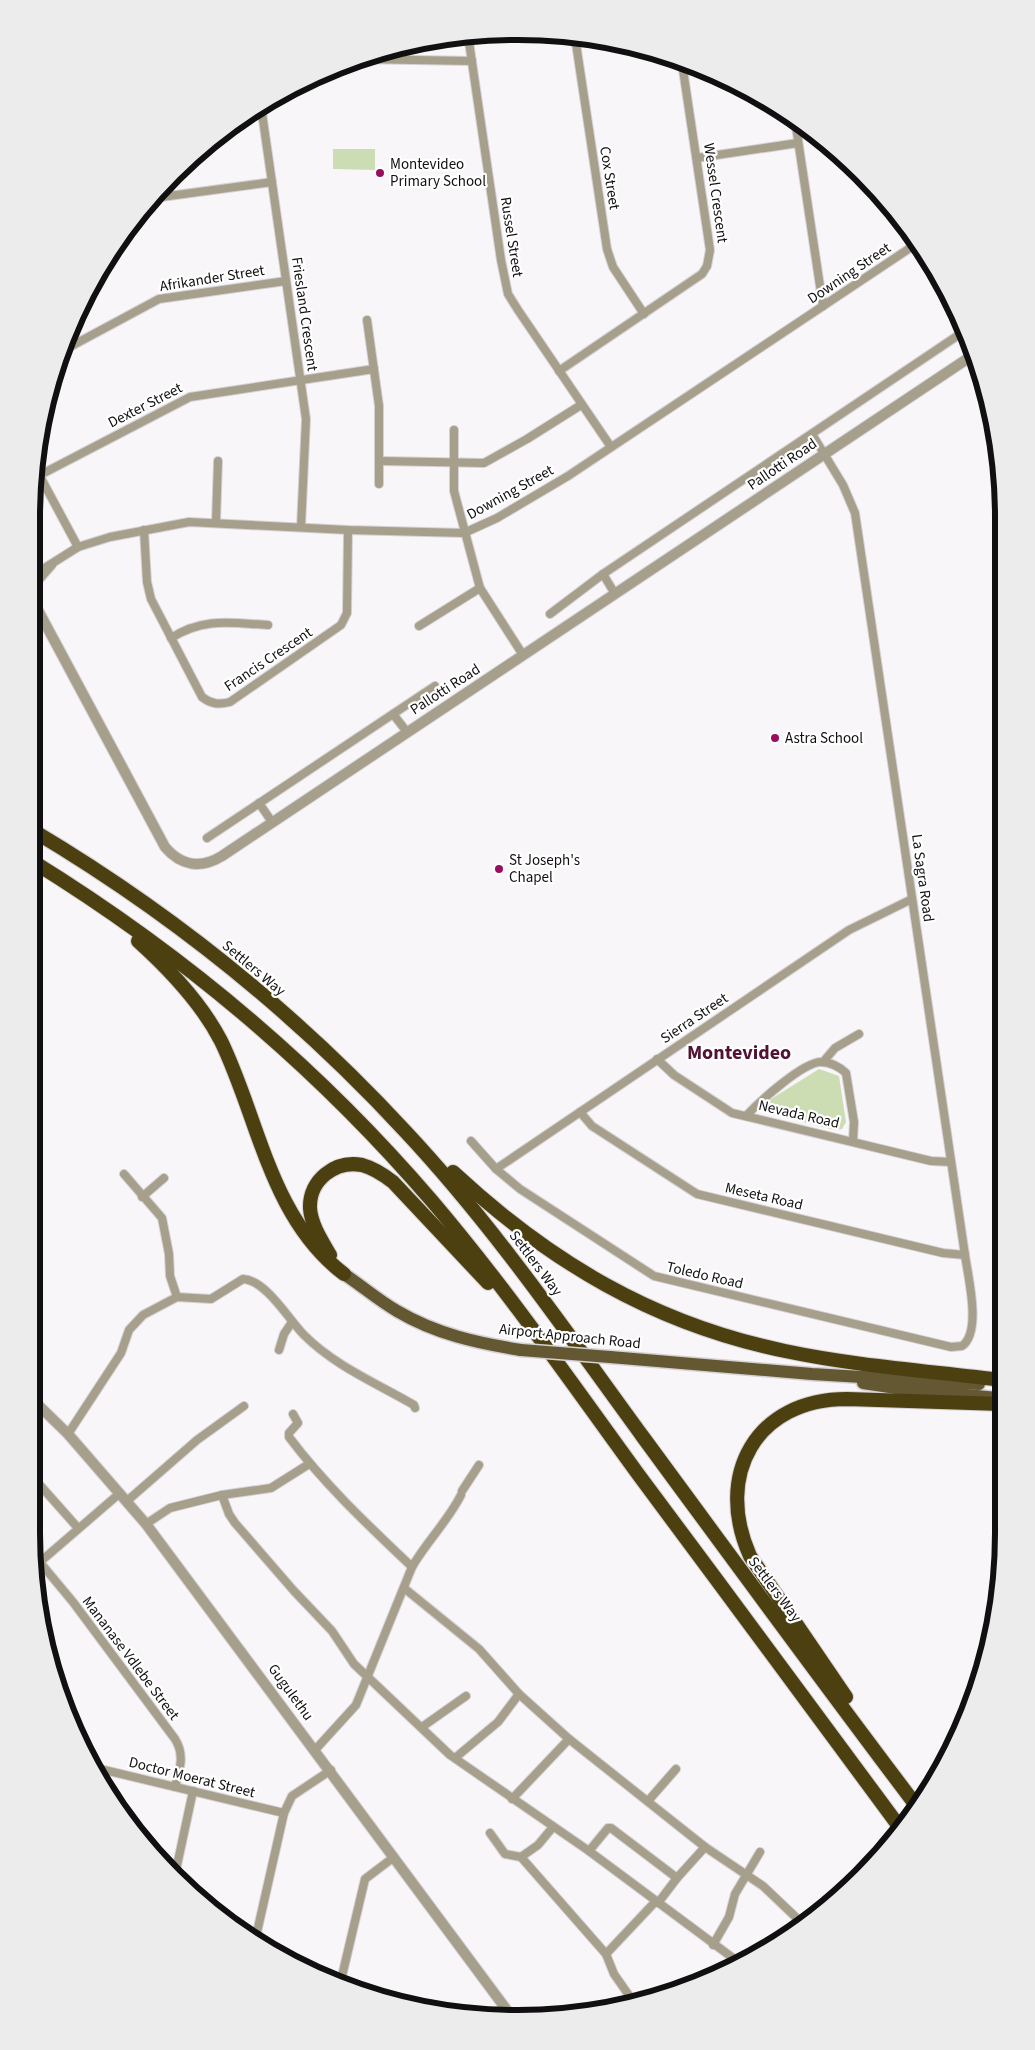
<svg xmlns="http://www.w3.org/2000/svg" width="1035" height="2050" viewBox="0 0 1035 2050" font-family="'Source Sans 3',sans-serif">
	<rect width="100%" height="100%" fill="#f9f6f9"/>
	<g fill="#ccdcb3">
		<polygon points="333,149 375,149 375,170 333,169"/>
		<polygon points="819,1069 839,1076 846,1122 842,1129 835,1130 771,1114 769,1104 771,1099"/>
	</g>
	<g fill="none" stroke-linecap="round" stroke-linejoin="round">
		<g stroke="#d4d1d4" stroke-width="10">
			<g id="minor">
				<polyline points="468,35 501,260 508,294 518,310 611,447"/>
				<polyline points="575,37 607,249 613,267 644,314"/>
				<polyline points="357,59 472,61"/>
				<polyline points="261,106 306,419 301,527"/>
				<polyline points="795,120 823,306"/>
				<polyline points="697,158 798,143"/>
				<polyline points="166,185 168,196"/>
				<polyline points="154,198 272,182"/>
				<polyline points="367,320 379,406 379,484"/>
				<polyline points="64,350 159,299 286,281"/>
				<polyline points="559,371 702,274 707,266 710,250 682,63"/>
				<polyline points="454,430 454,491 480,588 523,655"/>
				<polyline points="381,461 484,463 527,439 581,405"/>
				<polyline points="35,467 78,547"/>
				<polyline points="40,475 190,397 374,369"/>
				<polyline points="216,522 218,461"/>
				<path d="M 144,530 L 147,582 L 151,599 L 202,697 C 211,704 219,705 230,702 L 341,625 L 347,613 L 348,530"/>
				<polyline points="603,574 615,594"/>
				<polyline points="32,576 78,547 110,537 189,522 348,530 464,533 497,518 568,476 916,244"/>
				<polyline points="32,588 52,565"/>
				<polyline points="550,614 603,574 966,330"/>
				<polyline points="419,626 480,588"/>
				<path d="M 171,638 C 204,617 231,623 268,625"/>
				<polyline points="393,714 407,732"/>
				<polyline points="259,803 272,822"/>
				<polyline points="207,838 435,686"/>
				<polyline points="657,1059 674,1075 732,1113 931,1161 951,1162"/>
				<polyline points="823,1062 835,1048 859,1034"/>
				<polyline points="580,1112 592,1126 697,1194 943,1253 965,1255"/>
				<path d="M 746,1116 C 759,1102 803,1062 821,1062 C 830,1062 840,1067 846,1073 L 854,1122 L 853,1141"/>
				<path d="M 471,1141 L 496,1169 L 520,1189 L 654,1276 L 951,1347 L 962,1346 C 982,1332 968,1277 965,1255 L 855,513 L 843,485 L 812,434"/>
				<polyline points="496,1169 849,930 912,899"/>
				<polyline points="124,1174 162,1218 169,1254 170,1276 177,1297"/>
				<polyline points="142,1197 164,1178"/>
				<polyline points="279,1350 284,1334 292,1322"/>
				<path d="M 293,1414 L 298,1423 L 289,1433 L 289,1437 C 325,1485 369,1526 412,1567"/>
				<path d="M 68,1434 L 121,1353 L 129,1330 L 143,1315 L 177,1297 L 211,1299 L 243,1279 C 266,1280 289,1320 304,1335 C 335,1366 376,1383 414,1405 L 415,1408"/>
				<polyline points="31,1475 78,1528"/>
				<polyline points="462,1491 479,1465"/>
				<polyline points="222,1495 229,1514 235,1523 294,1591 332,1631 354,1664 450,1755 589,1851 741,1964"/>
				<polyline points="127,1501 197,1440 244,1406"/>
				<polyline points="146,1524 170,1508 222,1495 271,1488 309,1464"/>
				<path d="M 33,1554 L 73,1602 L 175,1739 C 185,1755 180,1769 175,1787"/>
				<polyline points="40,1562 120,1493"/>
				<polyline points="404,1588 479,1649 519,1694 569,1739 705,1847 763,1886 803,1924"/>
				<polyline points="422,1727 466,1696"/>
				<path d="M 315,1750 L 356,1705 L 412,1567 C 427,1541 448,1521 461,1495"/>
				<polyline points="455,1758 498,1722 519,1694"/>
				<polyline points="92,1767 284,1813"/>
				<polyline points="512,1799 569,1739"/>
				<polyline points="648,1801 676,1769"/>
				<polyline points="553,1827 538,1845 521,1857 606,1954"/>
				<polyline points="490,1833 505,1854 521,1857"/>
				<polyline points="589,1851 608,1828 611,1828 677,1878 658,1903"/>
				<polyline points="175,1875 193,1791"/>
				<polyline points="677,1878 705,1847"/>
				<polyline points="255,1941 284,1813 292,1796 331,1770"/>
				<polyline points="713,1945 729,1917 735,1894 760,1852"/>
				<polyline points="343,1985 342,1976 365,1879 394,1857"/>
				<polyline points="635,2004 614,1974 606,1954 656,1901"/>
			</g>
		</g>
		<g stroke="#d4d1d4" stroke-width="12">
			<g id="tertiary">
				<path d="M 32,599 L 165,847 C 181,866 201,869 222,856 L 973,355"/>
				<polyline points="31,1398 68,1434 146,1524 512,2017"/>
			</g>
		</g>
		<g stroke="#d4d1d4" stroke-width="15">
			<g id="primary">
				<path d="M 344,1274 C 362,1286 378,1300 397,1311 C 436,1334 477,1343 521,1350"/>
				<polyline points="610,1357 812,1374 979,1384"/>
				<polyline points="863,1383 896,1388 997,1398"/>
			</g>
		</g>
		<g stroke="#d4d1d4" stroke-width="16">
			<g id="motorway">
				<path d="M 32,830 C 170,912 296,1013 405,1131 C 494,1226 567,1333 643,1437 C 734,1561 825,1685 918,1808"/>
				<path d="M 32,861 C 181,953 317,1067 432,1201 C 506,1288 571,1382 638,1474 C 726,1592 813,1710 901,1829"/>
				<path d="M 138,941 C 169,969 202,1004 221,1041 C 259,1119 270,1218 344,1274"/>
				<path d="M 453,1172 C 550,1262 654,1324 785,1351 C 856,1366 930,1371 1002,1380"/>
				<path d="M 330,1255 C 322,1241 311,1225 310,1208 C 309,1180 335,1160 362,1165 C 373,1168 384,1175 393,1182 L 488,1283"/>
				<path d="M 846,1697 L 750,1556 C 714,1475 756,1399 847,1399 L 1002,1404"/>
			</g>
		</g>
		<use href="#minor" stroke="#a69f8b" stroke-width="8"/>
		<use href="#tertiary" stroke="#a69f8b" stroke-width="10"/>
		<use href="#primary" stroke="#645833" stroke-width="12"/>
		<use href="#motorway" stroke="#4c3f10" stroke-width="14"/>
		<g stroke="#d4d1d4" stroke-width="15" stroke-linecap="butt">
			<polyline id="primary-bridge" points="521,1350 610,1357"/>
		</g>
		<use href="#primary-bridge" stroke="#645833" stroke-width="12"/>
	</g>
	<g fill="#990c5e" stroke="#fff" stroke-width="2">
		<circle cx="380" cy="173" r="5"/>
		<circle cx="775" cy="738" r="5"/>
		<circle cx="499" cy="869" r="5"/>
	</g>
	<g text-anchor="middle" stroke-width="4.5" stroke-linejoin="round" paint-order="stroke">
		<g font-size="15" fill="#111011" stroke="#fff" text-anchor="start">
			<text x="390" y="169">Montevideo<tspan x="390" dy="17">Primary School</tspan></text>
			<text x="785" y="743">Astra School</text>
			<text x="509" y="865">St Joseph's<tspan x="509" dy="17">Chapel</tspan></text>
		</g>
		<g font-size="15" fill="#111011" stroke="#fff">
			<text transform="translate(610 178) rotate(81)" y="5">Cox Street</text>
			<text transform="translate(716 193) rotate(82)" y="5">Wessel Crescent</text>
			<text transform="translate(512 237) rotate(81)" y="5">Russel Street</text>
			<text transform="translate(849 273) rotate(-34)" y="5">Downing Street</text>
			<text transform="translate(212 278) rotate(-9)" y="5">Afrikander Street</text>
			<text transform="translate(305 314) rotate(82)" y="5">Friesland Crescent</text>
			<text transform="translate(145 405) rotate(-27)" y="5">Dexter Street</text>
			<text transform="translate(782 464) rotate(-34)" y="5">Pallotti Road</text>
			<text transform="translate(510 492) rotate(-29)" y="5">Downing Street</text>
			<text transform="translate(268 659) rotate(-34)" y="5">Francis Crescent</text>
			<text transform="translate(445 689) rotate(-33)" y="5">Pallotti Road</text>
			<text transform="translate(923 878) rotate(82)" y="5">La Sagra Road</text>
			<text transform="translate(254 968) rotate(40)" y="5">Settlers Way</text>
			<text transform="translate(694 1018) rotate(-34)" y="5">Sierra Street</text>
			<text transform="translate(799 1114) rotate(13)" y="5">Nevada Road</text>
			<text transform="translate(764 1196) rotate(13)" y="5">Meseta Road</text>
			<text transform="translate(536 1263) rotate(53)" y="5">Settlers Way</text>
			<text transform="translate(705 1275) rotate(13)" y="5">Toledo Road</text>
			<text transform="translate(570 1336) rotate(6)" y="5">Airport Approach Road</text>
			<text transform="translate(775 1589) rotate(53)" y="5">Settlers Way</text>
			<text transform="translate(131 1658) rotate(53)" y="5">Mananase Vdlebe Street</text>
			<text transform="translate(291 1692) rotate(54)" y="5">Gugulethu</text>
			<text transform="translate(192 1777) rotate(14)" y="5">Doctor Moerat Street</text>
		</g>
		<g font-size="20" font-weight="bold" fill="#521233" stroke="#fff">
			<text x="739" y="1059">Montevideo</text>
		</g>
	</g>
	<path d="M0 0H1035V2050H0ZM517 40H518A477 477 0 0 1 995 517V1533A477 477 0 0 1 518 2010H517A477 477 0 0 1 40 1533V517A477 477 0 0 1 517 40Z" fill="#ececec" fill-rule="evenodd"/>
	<path fill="none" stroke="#111011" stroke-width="6" d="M517 40H518A477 477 0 0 1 995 517V1533A477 477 0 0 1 518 2010H517A477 477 0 0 1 40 1533V517A477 477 0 0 1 517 40Z"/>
</svg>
